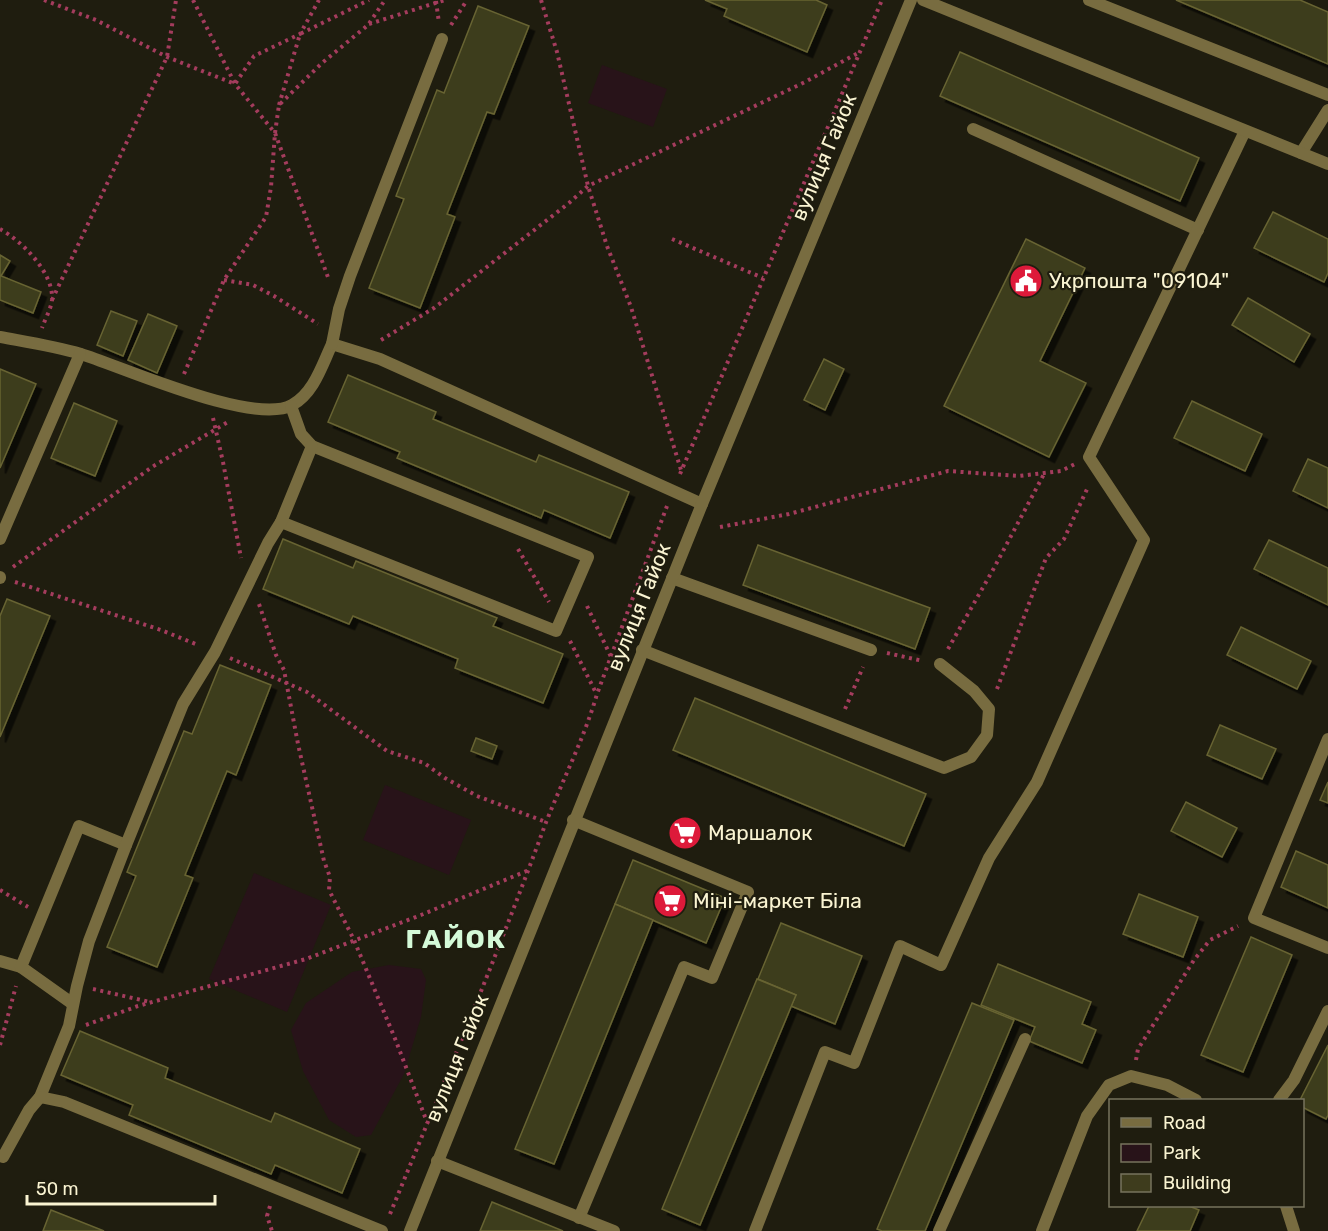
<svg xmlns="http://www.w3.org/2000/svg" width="1328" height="1231" viewBox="0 0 1328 1231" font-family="Rubik,sans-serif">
	<defs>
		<filter id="shadow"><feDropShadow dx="5.5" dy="5.5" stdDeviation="0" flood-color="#0009"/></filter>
	</defs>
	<rect width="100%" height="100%" fill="#1f1d0f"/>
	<g fill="#281319">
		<polygon points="602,65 667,89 653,127 588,103"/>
		<polygon points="385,785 471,820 449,875 363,840"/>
		<polygon points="254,873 331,905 287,1012 209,979"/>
		<polygon points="389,965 421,969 426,980 421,1017 404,1074 371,1135 356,1137 329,1120 303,1071 291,1030 306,1003 352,972"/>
	</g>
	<g fill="#3e3c1d" stroke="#676432" stroke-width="1.5" filter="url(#shadow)">
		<polygon points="705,0 816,0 827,5 807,52 724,16 727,9"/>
		<polygon points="1176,0 1300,0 1328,12 1328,64"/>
		<polygon points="478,6 529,26 494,114 487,112 447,214 455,217 420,308 369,288 404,199 396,196 437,90 444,93"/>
		<polygon points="960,52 1199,158 1180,201 940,96"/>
		<polygon points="1273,212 1328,239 1328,273 1324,282 1254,248"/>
		<polygon points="1026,239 1085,268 1040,361 1086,383 1049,457 944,406"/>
		<polygon points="0,255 10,261 1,276 41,292 33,313 0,300"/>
		<polygon points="1248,298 1310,334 1294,362 1232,325"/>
		<polygon points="111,311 137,321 123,356 97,345"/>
		<polygon points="148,314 177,326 157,373 128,360"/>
		<polygon points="824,359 844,369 825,410 804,400"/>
		<polygon points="0,369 36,384 0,468"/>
		<polygon points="348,375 436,412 433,419 536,462 539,455 629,492 610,538 544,510 541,518 397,458 400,452 328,422"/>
		<polygon points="1192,401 1262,434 1245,471 1174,438"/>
		<polygon points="74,403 117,421 95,476 51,458"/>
		<polygon points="1308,459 1328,468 1328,508 1293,491"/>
		<polygon points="283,539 353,568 356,561 497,618 493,626 563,654 543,703 455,668 458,659 353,616 349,624 263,589"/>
		<polygon points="1269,540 1328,568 1328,605 1254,569"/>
		<polygon points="758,545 930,608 915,649 743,585"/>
		<polygon points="7,599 50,616 0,737 0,616"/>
		<polygon points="1241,627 1311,661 1297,689 1227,655"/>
		<polygon points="220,665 271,685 236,775 227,771 185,875 193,878 157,967 107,947 136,876 127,872 184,731 192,734"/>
		<polygon points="695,698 926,794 904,846 673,750"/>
		<polygon points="1220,725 1276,749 1262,779 1207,755"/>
		<polygon points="476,738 497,746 492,759 471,751"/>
		<polygon points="1328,782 1328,803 1320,800"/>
		<polygon points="1186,802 1237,828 1222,857 1171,831"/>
		<polygon points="1296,851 1328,865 1328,908 1281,887"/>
		<polygon points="633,860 725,898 706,943 615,904"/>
		<polygon points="1139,894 1198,917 1183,957 1123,934"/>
		<polygon points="615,904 653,920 554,1164 515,1149"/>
		<polygon points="781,923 862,956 835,1024 791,1006 796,995 758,979"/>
		<polygon points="1251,937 1292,955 1243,1072 1201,1055"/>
		<polygon points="998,964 1091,1002 1082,1024 1096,1030 1082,1063 1029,1041 1035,1027 981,1005"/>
		<polygon points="757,979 796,995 700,1225 662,1209"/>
		<polygon points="972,1003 1014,1020 925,1231 882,1231 877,1229"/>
		<polygon points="80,1031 168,1068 165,1078 271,1122 275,1113 360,1149 342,1193 275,1165 271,1174 129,1115 133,1105 61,1075"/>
		<polygon points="1328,1045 1328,1115 1326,1119 1302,1107 1302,1100 1300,1100"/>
		<polygon points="492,1202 563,1231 480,1231"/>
		<polygon points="1149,1206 1189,1206 1199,1210 1190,1231 1137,1231"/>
		<polygon points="51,1210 104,1231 43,1231"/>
	</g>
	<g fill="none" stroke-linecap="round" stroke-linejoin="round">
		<g stroke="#a43c5d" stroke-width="4" stroke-dasharray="3 4.5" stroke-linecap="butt">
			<polyline points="44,0 96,20 167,57 235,84 254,56 300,34 319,0"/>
			<polyline points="193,0 235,84 275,133 329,280"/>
			<polyline points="541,0 557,52 588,186 607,246 631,307 681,470"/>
			<polyline points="436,1 439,23"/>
			<polyline points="369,24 445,0"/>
			<polyline points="451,25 467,0"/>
			<polyline points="279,105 300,34 369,0"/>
			<path d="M 0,229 C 22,241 54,273 52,300 C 51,309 45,319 42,328"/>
			<polyline points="672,239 763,278"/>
			<polyline points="224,280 253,285 274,296 318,324"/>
			<polyline points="52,300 167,57 176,0"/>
			<polyline points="381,340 434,308 569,203 588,186 805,82 858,53"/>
			<polyline points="184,374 224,280 266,217 271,187 275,133 279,105 322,63 368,25 385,0"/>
			<polyline points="213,418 223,462 241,558"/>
			<polyline points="680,474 882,0"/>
			<polyline points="720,527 789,514 948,471 1019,476 1061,471 1075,464"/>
			<polyline points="518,549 549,602"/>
			<polyline points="13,567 152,467 228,422"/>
			<polyline points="15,582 161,630 198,645"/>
			<polyline points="259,604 276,655 284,670 298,744 324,861 330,877 329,890 354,940 396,1041 427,1122"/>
			<polyline points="587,606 611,657"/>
			<polyline points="570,641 596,693"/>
			<polyline points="948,649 994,568 1044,474"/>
			<polyline points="887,653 923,661"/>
			<polyline points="230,658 307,692 387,751 424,763 445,778 477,796 546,822"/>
			<polyline points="997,689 1046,558 1064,539 1088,487"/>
			<polyline points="845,709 863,667"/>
			<polyline points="0,890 28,907"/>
			<polyline points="93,989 150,1002"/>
			<polyline points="86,1025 138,1006 306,959 421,915 529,870"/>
			<polyline points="0,1045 16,986"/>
			<polyline points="1136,1060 1138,1049 1194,960 1210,940 1238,926"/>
			<polyline points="270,1206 267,1216 272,1231"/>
			<path d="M 390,1214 C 443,1085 497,956 545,825 C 562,781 584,739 597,694 L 667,506"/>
		</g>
		<g stroke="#786c40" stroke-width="12">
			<polyline points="1089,0 1328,95"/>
			<polyline points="973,129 1198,230"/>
			<polyline points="1301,153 1328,110"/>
			<path d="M 0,337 C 27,342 54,346 81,354 C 125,368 254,426 292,405 C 314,393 322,365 332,344 L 380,359 L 702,504"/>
			<polyline points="332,344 339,309 350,276 442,39"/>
			<polyline points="281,522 556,631 588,557 312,446 301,434 291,406"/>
			<polyline points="0,539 80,354"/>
			<polyline points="0,577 0,578"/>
			<polyline points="672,578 871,650"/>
			<polyline points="642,650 944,768 971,757 987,735 989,709 974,691 940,664"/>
			<polyline points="1328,739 1254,918 1328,948"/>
			<polyline points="573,820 748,892 712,978 684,967 579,1218"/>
			<polyline points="0,961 21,967"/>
			<polyline points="73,1004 21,967 79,826 126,845"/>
			<polyline points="40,1097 69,1026 77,986 89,941 126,845 183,704 215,652 268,543 281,522 312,446"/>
			<polyline points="1279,1100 1294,1080 1328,1011"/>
			<polyline points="3,1157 29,1110 40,1097 64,1102 382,1231"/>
			<polyline points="437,1161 614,1231"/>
			<polyline points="1286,1206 1294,1231"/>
			<polyline points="755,1231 825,1052 854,1063 900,946 941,965 989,858 1037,782 1144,540 1089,457 1245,131"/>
			<polyline points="939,1231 1025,1039"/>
			<polyline points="1042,1231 1087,1116 1109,1085 1131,1076 1167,1085 1196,1100"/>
		</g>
		<g stroke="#786c40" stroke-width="12">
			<polyline points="923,0 1328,164"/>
			<polyline points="410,1231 702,504 911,0"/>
		</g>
	</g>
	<defs>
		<g id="civic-disc" transform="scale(1.725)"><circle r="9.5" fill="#dd1a3a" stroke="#1f1d0f"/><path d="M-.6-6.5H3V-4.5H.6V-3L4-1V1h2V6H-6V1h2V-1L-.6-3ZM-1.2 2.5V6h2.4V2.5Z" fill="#fff"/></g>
		<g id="supermarket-disc" transform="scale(1.725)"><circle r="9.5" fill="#dd1a3a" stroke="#1f1d0f"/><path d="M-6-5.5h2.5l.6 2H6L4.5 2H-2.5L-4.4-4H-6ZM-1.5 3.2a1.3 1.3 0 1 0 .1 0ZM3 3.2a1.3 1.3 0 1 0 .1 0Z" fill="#fff"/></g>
	</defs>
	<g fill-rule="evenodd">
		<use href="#civic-disc" x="1026" y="281"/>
		<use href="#supermarket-disc" x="685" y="833"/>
		<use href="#supermarket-disc" x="670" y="901"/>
	</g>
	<g text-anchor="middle" stroke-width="4.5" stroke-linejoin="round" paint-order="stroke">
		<g font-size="21" fill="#faf4d2" stroke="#1f1d0f">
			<text transform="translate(824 157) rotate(-67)" y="7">вулиця Гайок</text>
			<text transform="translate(639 607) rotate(-68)" y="7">вулиця Гайок</text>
			<text transform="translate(457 1058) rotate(-68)" y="7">вулиця Гайок</text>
		</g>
		<g font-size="21" fill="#faf4d2" stroke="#1f1d0f" text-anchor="start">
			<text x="1049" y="288">Укрпошта "09104"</text>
			<text x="708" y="840">Маршалок</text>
			<text x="693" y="908">Міні-маркет Біла</text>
		</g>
		<g font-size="27" font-weight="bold" letter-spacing="1.5" fill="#d4fad8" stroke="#1f1d0f">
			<text x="456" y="948">ГАЙОК</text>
		</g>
	</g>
	<rect x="1109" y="1099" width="195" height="108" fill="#1f1d0f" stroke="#77735d" stroke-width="1.5"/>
	<rect x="1121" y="1118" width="30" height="9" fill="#786c40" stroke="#77735d" stroke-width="1.5"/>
	<text x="1163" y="1129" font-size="18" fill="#faf4d2">Road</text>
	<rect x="1121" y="1144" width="30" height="18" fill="#281319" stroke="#77735d" stroke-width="1.5"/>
	<text x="1163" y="1159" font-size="18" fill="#faf4d2">Park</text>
	<rect x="1121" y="1174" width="30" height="18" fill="#3e3c1d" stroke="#77735d" stroke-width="1.5"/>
	<text x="1163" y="1189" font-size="18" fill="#faf4d2">Building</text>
	<path d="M27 1195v9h188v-9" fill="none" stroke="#faf4d2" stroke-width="3"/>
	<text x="36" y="1195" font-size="18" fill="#faf4d2" stroke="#1f1d0f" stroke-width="4.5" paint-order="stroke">50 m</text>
</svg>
